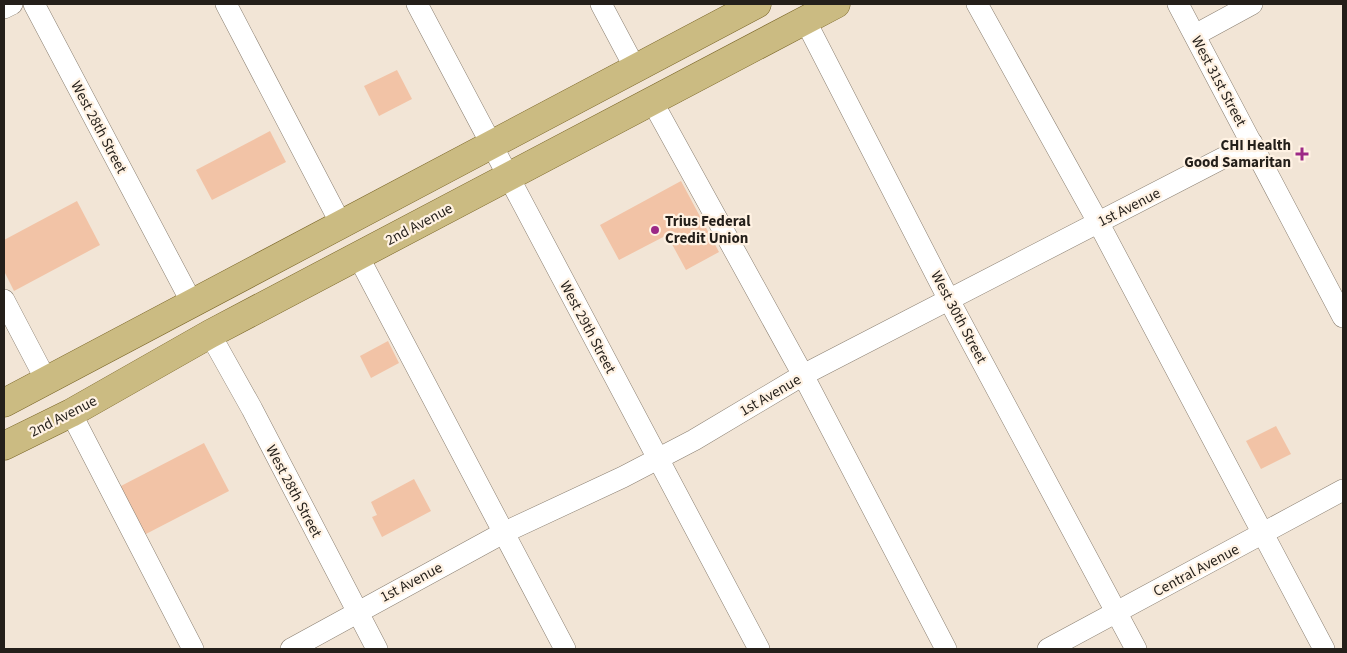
<svg xmlns="http://www.w3.org/2000/svg" width="1347" height="653" viewBox="0 0 1347 653" font-family="'Source Sans 3',sans-serif">
	<rect width="100%" height="100%" fill="#f2e5d6"/>
	<g fill="#f2c3a6">
		<polygon points="397,70 412,99 379,116 364,86"/>
		<polygon points="270,131 286,162 212,200 196,170"/>
		<polygon points="681,181 719,252 686,270 667,235 619,260 600,225"/>
		<polygon points="77,201 100,245 14,291 4,271 4,240"/>
		<polygon points="388,341 399,363 371,378 360,356"/>
		<polygon points="1276,426 1291,454 1261,469 1246,441"/>
		<polygon points="204,443 229,491 144,535 119,487"/>
		<polygon points="414,479 431,511 382,537 372,517 377,515 371,502"/>
	</g>
	<g fill="none" stroke-linecap="round" stroke-linejoin="round">
		<g stroke="#8a7f71" stroke-width="22">
			<g id="minor">
				<polyline points="34,4 192,303"/>
				<polyline points="226,4 341,224"/>
				<polyline points="417,4 759,649"/>
				<polyline points="601,4 635,68"/>
				<polyline points="977,4 1098,222 1324,649"/>
				<polyline points="1178,4 1343,317"/>
				<polyline points="4,8 12,4"/>
				<polyline points="805,20 949,300 1136,649"/>
				<polyline points="1195,35 1252,4"/>
				<polyline points="652,101 803,375 946,649"/>
				<polyline points="358,256 565,649"/>
				<polyline points="4,300 46,380"/>
				<polyline points="210,334 252,409 377,649"/>
				<polyline points="71,413 193,649"/>
				<polyline points="291,649 503,533 623,477 694,440 803,375 1252,143"/>
				<polyline points="1048,649 1343,490"/>
			</g>
		</g>
		<g stroke="#7a6628" stroke-width="29">
			<g id="major">
				<polyline points="4,403 757,4"/>
				<polyline points="4,446 71,413 210,334 836,4"/>
			</g>
		</g>
		<use href="#minor" stroke="#fff" stroke-width="21"/>
		<use href="#major" stroke="#cbbb82" stroke-width="28"/>
	</g>
	<g fill="#9c2986" stroke="#fff2e3" stroke-width="2">
		<path d="M1299.5 146.5h5v5h5v5h-5v5h-5v-5h-5v-5h5z"/>
		<circle cx="655" cy="230" r="5"/>
	</g>
	<g text-anchor="middle" stroke-width="4.5" stroke-linejoin="round" paint-order="stroke">
		<g font-size="15" fill="#241f1a" stroke="#fff2e3">
			<text transform="translate(1219 81) rotate(62)" y="5">West 31st Street</text>
			<text transform="translate(99 127) rotate(62)" y="5">West 28th Street</text>
			<text transform="translate(1129 207) rotate(-27)" y="5">1st Avenue</text>
			<text transform="translate(419 224) rotate(-28)" y="5">2nd Avenue</text>
			<text transform="translate(959 317) rotate(62)" y="5">West 30th Street</text>
			<text transform="translate(588 327) rotate(62)" y="5">West 29th Street</text>
			<text transform="translate(770 395) rotate(-30)" y="5">1st Avenue</text>
			<text transform="translate(63 416) rotate(-27)" y="5">2nd Avenue</text>
			<text transform="translate(294 491) rotate(62)" y="5">West 28th Street</text>
			<text transform="translate(1196 570) rotate(-28)" y="5">Central Avenue</text>
			<text transform="translate(411 582) rotate(-28)" y="5">1st Avenue</text>
		</g>
		<g font-size="15" font-weight="bold" fill="#241f1a" stroke="#fff2e3" text-anchor="end">
			<text x="1291" y="150">CHI Health<tspan x="1291" dy="17">Good Samaritan</tspan></text>
			<text x="665" y="226" text-anchor="start">Trius Federal<tspan x="665" dy="17">Credit Union</tspan></text>
		</g>
	</g>
	<rect width="1347" height="653" fill="none" stroke="#241f1a" stroke-width="10"/>
</svg>
